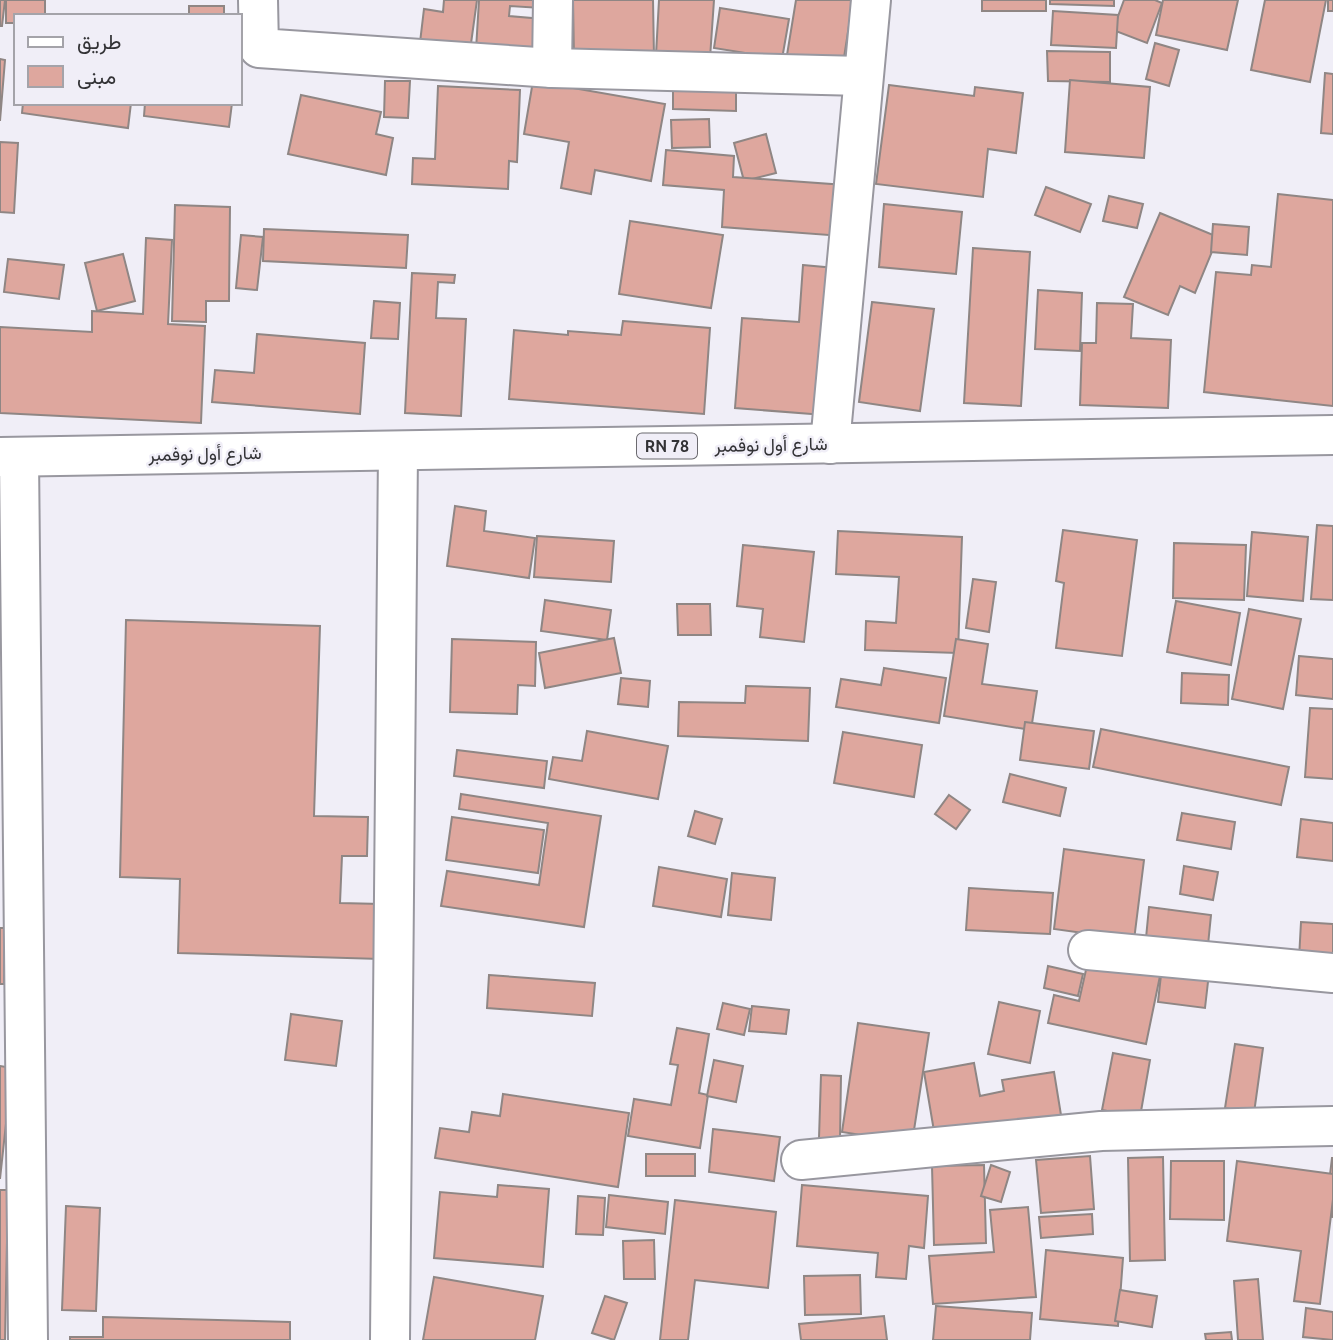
<svg xmlns="http://www.w3.org/2000/svg" width="1333" height="1340" viewBox="0 0 1333 1340" font-family="Ubuntu,Vazirmatn,sans-serif">
	<rect width="100%" height="100%" fill="#f0eef7"/>
	<g fill="#dea79e" stroke="#8f8684" stroke-width="2">
		<polygon points="0,0 5,0 2,26 0,26"/>
		<polygon points="6,0 45,0 45,16 16,16 16,23 6,23"/>
		<polygon points="444,0 477,0 469,58 419,51 424,9 443,12"/>
		<polygon points="479,0 541,0 541,8 510,6 509,16 543,19 540,54 476,50"/>
		<polygon points="573,0 653,0 654,58 574,59"/>
		<polygon points="659,0 714,0 710,58 656,55"/>
		<polygon points="796,0 853,0 843,64 787,55"/>
		<rect x="982" y="0" width="64" height="11"/>
		<polygon points="1050,0 1114,0 1114,6 1050,4"/>
		<polygon points="1124,0 1155,0 1162,3 1147,43 1113,30"/>
		<polygon points="1163,0 1238,0 1227,50 1156,35"/>
		<polygon points="1265,0 1326,0 1310,82 1251,70"/>
		<rect x="1328" y="0" width="5" height="11"/>
		<rect x="189" y="6" width="35" height="10"/>
		<polygon points="720,8 789,19 782,59 714,48"/>
		<polygon points="1053,11 1118,15 1116,48 1051,45"/>
		<polygon points="1155,43 1179,50 1169,86 1146,79"/>
		<polygon points="1047,51 1110,52 1110,82 1048,81"/>
		<polygon points="0,59 5,60 0,121"/>
		<polygon points="1325,73 1333,74 1333,134 1321,133"/>
		<polygon points="673,77 736,78 736,111 673,109"/>
		<polygon points="1070,80 1150,87 1144,158 1065,152"/>
		<polygon points="385,81 410,81 408,118 384,117"/>
		<polygon points="533,81 665,104 651,181 595,170 591,194 561,188 569,142 524,134"/>
		<polygon points="889,85 974,96 975,87 1023,93 1016,153 988,149 983,197 876,184"/>
		<polygon points="438,86 520,90 517,162 509,161 508,189 412,184 413,158 435,159"/>
		<polygon points="301,95 381,112 376,134 393,138 386,175 288,154"/>
		<polygon points="23,103 131,103 128,128 22,113"/>
		<polygon points="145,103 232,103 229,127 144,116"/>
		<polygon points="709,119 710,147 672,148 671,120"/>
		<polygon points="766,134 776,173 744,181 734,143"/>
		<polygon points="0,142 18,143 14,213 0,212"/>
		<polygon points="666,150 734,156 733,177 845,185 842,236 722,227 724,190 663,185"/>
		<polygon points="1046,187 1091,204 1080,232 1035,215"/>
		<polygon points="1278,194 1333,200 1333,406 1204,392 1216,272 1251,275 1252,265 1271,267"/>
		<polygon points="1109,196 1143,204 1137,228 1103,221"/>
		<polygon points="884,204 962,212 956,274 879,267"/>
		<polygon points="175,205 230,207 229,301 206,301 206,322 172,321"/>
		<polygon points="1160,213 1218,237 1195,293 1180,286 1168,315 1124,297"/>
		<polygon points="630,221 723,235 711,308 619,294"/>
		<polygon points="1213,224 1249,227 1247,255 1211,252"/>
		<polygon points="264,229 408,235 406,268 263,261"/>
		<polygon points="241,235 263,237 257,290 236,288"/>
		<polygon points="146,238 172,240 168,324 205,326 201,423 0,413 0,327 92,332 92,311 143,314"/>
		<polygon points="973,248 1030,252 1021,406 964,403"/>
		<polygon points="123,254 135,301 97,311 85,263"/>
		<polygon points="8,259 64,265 59,299 4,292"/>
		<polygon points="803,265 835,268 824,415 735,408 742,318 799,322"/>
		<polygon points="412,273 455,275 454,283 438,282 436,318 466,319 461,416 405,413"/>
		<polygon points="1038,290 1082,293 1080,351 1035,349"/>
		<polygon points="374,301 400,303 398,339 371,338"/>
		<polygon points="872,302 934,309 920,411 859,402"/>
		<polygon points="1097,303 1133,304 1131,338 1171,340 1168,408 1080,405 1082,343 1096,343"/>
		<polygon points="623,321 710,328 704,414 509,399 514,330 568,335 568,331 621,335"/>
		<polygon points="257,334 365,343 360,414 212,402 215,370 254,373"/>
		<polygon points="455,506 486,511 484,531 535,538 529,578 447,566"/>
		<polygon points="1317,525 1333,526 1333,600 1311,599"/>
		<polygon points="1063,530 1137,540 1122,656 1056,648 1064,583 1056,581"/>
		<polygon points="838,531 962,537 958,653 865,650 866,621 896,623 899,577 836,574"/>
		<polygon points="1252,532 1308,537 1303,601 1247,596"/>
		<polygon points="537,536 614,541 611,582 534,577"/>
		<polygon points="1174,543 1246,545 1244,600 1173,598"/>
		<polygon points="743,545 814,552 804,642 760,637 763,609 737,606"/>
		<polygon points="973,579 996,582 989,632 966,628"/>
		<polygon points="545,600 611,610 607,640 541,631"/>
		<polygon points="1176,601 1240,613 1231,665 1167,652"/>
		<polygon points="677,604 710,604 711,635 678,635"/>
		<polygon points="1249,609 1301,619 1283,709 1232,699"/>
		<polygon points="126,620 320,626 314,816 368,817 367,856 342,856 340,903 381,904 380,959 178,953 180,879 120,877"/>
		<polygon points="614,638 621,673 545,688 539,653"/>
		<polygon points="452,639 536,642 535,686 518,685 517,714 450,712"/>
		<polygon points="956,639 988,644 982,684 1037,691 1031,730 944,716"/>
		<polygon points="1299,656 1333,659 1333,699 1296,695"/>
		<polygon points="884,668 946,678 939,723 836,707 841,679 881,685"/>
		<polygon points="1182,673 1229,675 1228,705 1181,703"/>
		<polygon points="621,678 650,681 648,707 618,704"/>
		<polygon points="746,686 810,688 808,741 678,736 679,702 745,703"/>
		<polygon points="1310,708 1333,709 1333,779 1305,777"/>
		<polygon points="1025,722 1094,731 1089,769 1020,760"/>
		<polygon points="1101,729 1289,767 1281,805 1093,767"/>
		<polygon points="587,731 668,746 658,799 549,779 553,757 582,761"/>
		<polygon points="843,732 922,745 914,797 834,783"/>
		<polygon points="457,750 547,761 544,788 454,776"/>
		<polygon points="1010,774 1066,788 1060,816 1003,802"/>
		<polygon points="461,794 601,816 584,927 441,906 447,871 539,885 548,823 459,809"/>
		<polygon points="949,795 970,810 956,829 935,814"/>
		<polygon points="695,811 722,819 715,844 688,836"/>
		<polygon points="1182,813 1235,822 1231,849 1177,840"/>
		<polygon points="452,817 544,830 538,873 446,860"/>
		<polygon points="1301,819 1333,823 1333,861 1297,857"/>
		<polygon points="1064,849 1144,860 1134,940 1054,929"/>
		<polygon points="1184,866 1218,872 1213,900 1180,894"/>
		<polygon points="659,867 727,879 721,917 653,906"/>
		<polygon points="732,873 775,878 771,920 728,915"/>
		<polygon points="969,888 1053,893 1050,934 966,930"/>
		<polygon points="1149,907 1211,915 1208,945 1146,938"/>
		<polygon points="1301,922 1333,924 1333,962 1299,959"/>
		<rect x="0" y="928" width="4" height="56"/>
		<polygon points="1088,961 1160,976 1146,1044 1048,1023 1054,995 1079,1001"/>
		<polygon points="1048,966 1083,974 1078,996 1044,988"/>
		<polygon points="1162,966 1209,973 1205,1008 1158,1002"/>
		<polygon points="489,975 595,983 592,1016 487,1008"/>
		<polygon points="999,1002 1040,1011 1030,1063 988,1054"/>
		<polygon points="723,1003 750,1009 744,1035 717,1029"/>
		<polygon points="752,1006 789,1010 786,1034 749,1031"/>
		<polygon points="291,1014 342,1021 336,1066 285,1060"/>
		<polygon points="858,1023 929,1033 912,1143 842,1132"/>
		<polygon points="677,1028 709,1034 699,1093 708,1095 700,1148 628,1136 634,1099 671,1105 678,1065 670,1064"/>
		<polygon points="1235,1044 1263,1048 1254,1113 1225,1108"/>
		<polygon points="1113,1053 1150,1060 1140,1117 1102,1110"/>
		<polygon points="714,1060 743,1066 736,1102 707,1096"/>
		<polygon points="974,1063 980,1096 1004,1091 1002,1080 1054,1072 1061,1115 935,1137 924,1072"/>
		<polygon points="0,1066 12,1068 0,1179"/>
		<polygon points="821,1075 841,1076 840,1139 819,1138"/>
		<polygon points="503,1094 629,1113 618,1187 435,1158 440,1128 469,1132 472,1112 500,1116"/>
		<polygon points="713,1129 780,1137 774,1181 709,1172"/>
		<rect x="646" y="1154" width="49" height="22"/>
		<polygon points="1090,1156 1094,1209 1041,1213 1036,1160"/>
		<polygon points="1163,1157 1165,1260 1130,1261 1128,1158"/>
		<polygon points="1332,1158 1333,1158 1333,1217 1325,1216"/>
		<polygon points="1171,1161 1224,1161 1224,1220 1170,1219"/>
		<polygon points="1237,1161 1333,1174 1333,1199 1320,1304 1294,1301 1301,1251 1227,1241"/>
		<polygon points="984,1165 986,1243 934,1245 932,1166"/>
		<polygon points="991,1165 1010,1172 1001,1202 981,1196"/>
		<polygon points="498,1185 549,1189 543,1267 434,1258 440,1192 497,1197"/>
		<polygon points="802,1185 928,1196 924,1248 909,1246 906,1279 876,1277 878,1253 797,1246"/>
		<polygon points="0,1190 8,1190 5,1340 0,1340"/>
		<polygon points="609,1195 668,1202 665,1234 606,1227"/>
		<polygon points="578,1196 605,1198 603,1235 576,1234"/>
		<polygon points="675,1200 776,1212 768,1288 695,1280 688,1340 660,1340"/>
		<polygon points="66,1206 100,1208 96,1311 62,1310"/>
		<polygon points="1028,1207 1036,1297 933,1304 929,1256 994,1252 990,1210"/>
		<polygon points="1092,1214 1093,1234 1041,1238 1039,1217"/>
		<polygon points="654,1240 655,1279 624,1279 623,1241"/>
		<polygon points="1046,1250 1123,1258 1118,1326 1040,1319"/>
		<polygon points="860,1275 861,1314 805,1315 804,1276"/>
		<polygon points="434,1277 543,1296 535,1340 423,1340"/>
		<polygon points="1258,1279 1263,1340 1238,1340 1234,1281"/>
		<polygon points="1120,1290 1157,1296 1152,1327 1115,1321"/>
		<polygon points="605,1296 627,1303 614,1340 592,1333"/>
		<polygon points="936,1306 1032,1313 1030,1340 933,1340"/>
		<polygon points="1306,1308 1333,1312 1333,1340 1303,1337"/>
		<polygon points="884,1316 887,1340 801,1340 799,1324"/>
		<polygon points="103,1317 290,1322 290,1340 70,1340 70,1337 103,1337"/>
		<polygon points="1231,1332 1232,1340 1206,1340 1205,1334"/>
	</g>
	<g fill="none" stroke-linecap="round" stroke-linejoin="round">
		<g stroke="#98979f" stroke-width="42">
			<g id="street">
				<polyline points="258,0 259,48 552,68 862,76"/>
				<polyline points="552,68 553,0"/>
				<polyline points="830,444 871,0"/>
				<polyline points="19,457 28,1340"/>
				<polyline points="1088,950 1333,973"/>
				<polyline points="801,1160 1101,1131 1333,1126"/>
				<polyline points="390,1340 398,451"/>
			</g>
		</g>
		<g stroke="#98979f" stroke-width="42">
			<polyline id="primary" points="0,457 1333,435"/>
		</g>
		<use href="#street" stroke="#fff" stroke-width="38"/>
		<use href="#primary" stroke="#fff" stroke-width="38"/>
	</g>
	<g text-anchor="middle" stroke-width="5" stroke-linejoin="round" paint-order="stroke">
		<rect fill="#f0eef7" stroke="#6b6a6f" stroke-width="2" x="637" y="433.5" width="60" height="25" rx="5"/>
		<g font-size="16" font-weight="bold" fill="#323235">
			<text x="667" y="452">RN 78</text>
		</g>
		<g font-size="18" fill="#323235" stroke="#f0eef7">
			<text transform="translate(771 445) rotate(-1)" y="6">شارع أول نوفمبر</text>
			<text transform="translate(205 454) rotate(-1)" y="6">شارع أول نوفمبر</text>
		</g>
	</g>
	<rect x="14" y="14" width="228" height="91" fill="#f0eef7" stroke="#a4a3a9" stroke-width="2"/>
	<rect x="28" y="37" width="35" height="10" fill="#ffffff" stroke="#a4a3a9" stroke-width="2"/>
	<text x="77" y="49" font-size="21" fill="#323235">طريق</text>
	<rect x="28" y="66" width="35" height="21" fill="#dea79e" stroke="#a4a3a9" stroke-width="2"/>
	<text x="77" y="84" font-size="21" fill="#323235">مبنى</text>
</svg>
